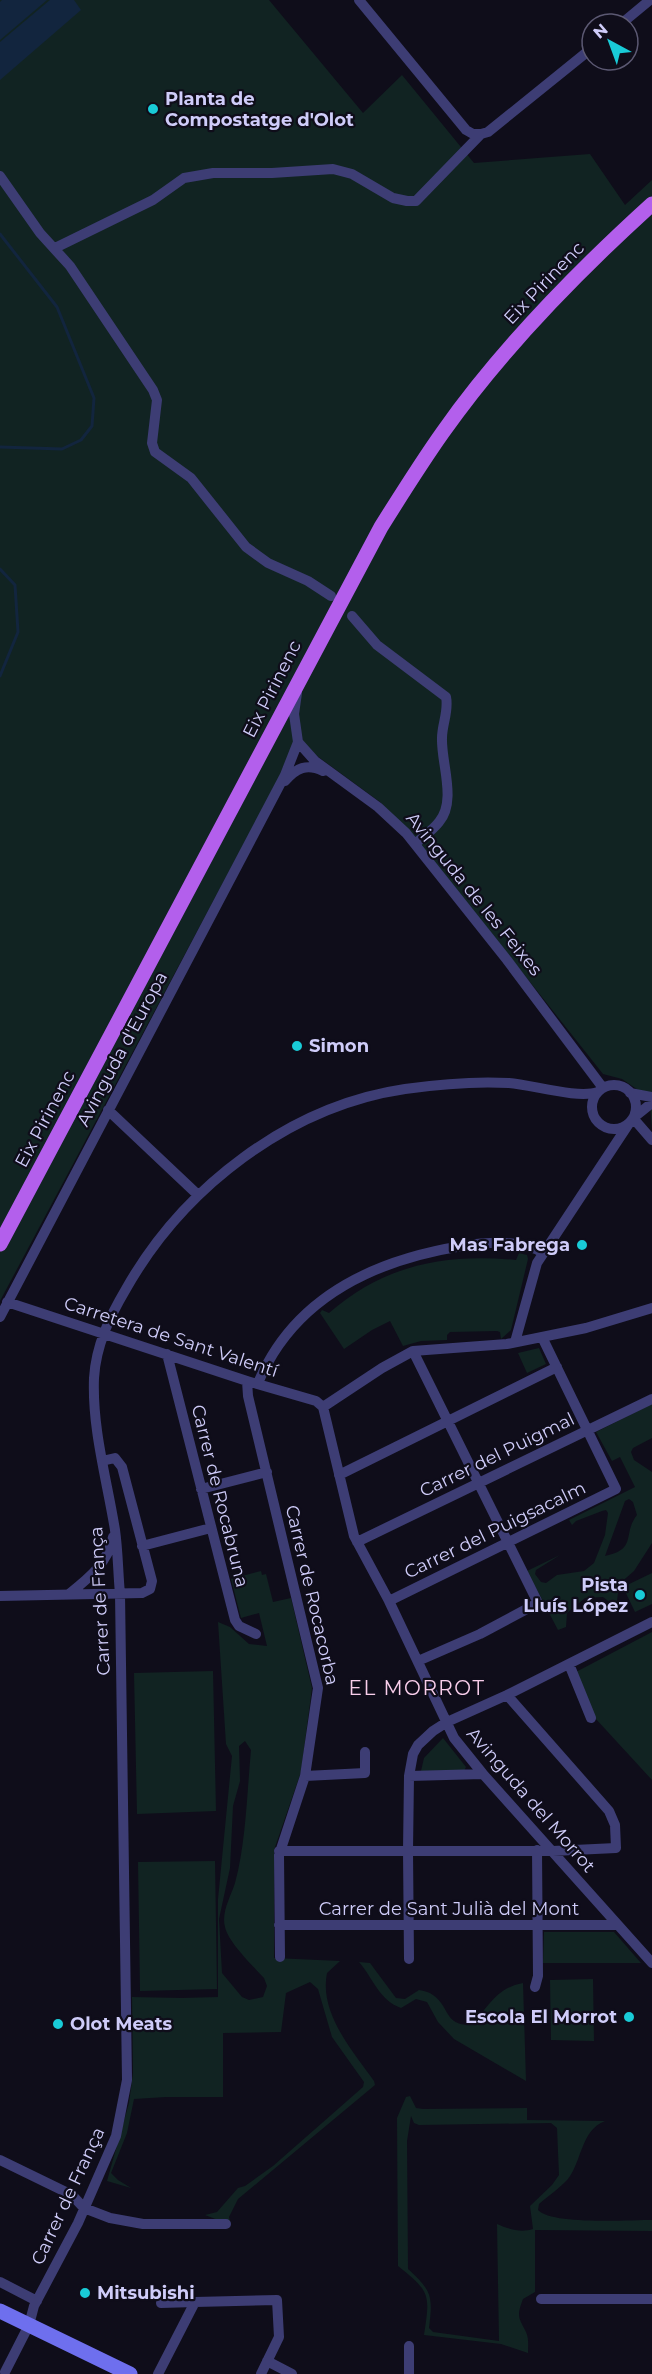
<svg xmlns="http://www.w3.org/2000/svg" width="652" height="2374" font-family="Montserrat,sans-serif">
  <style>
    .green { fill: #112322; fill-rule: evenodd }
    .water { fill: #12253e }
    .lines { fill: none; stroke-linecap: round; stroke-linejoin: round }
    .stream { stroke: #12253e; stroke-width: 3 }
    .street { stroke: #3d3d74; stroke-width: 10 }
    .secondary { stroke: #6e6fee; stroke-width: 15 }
    .primary { stroke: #b35fec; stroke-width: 15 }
    .poi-dot { fill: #19cbd7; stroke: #0f0d1a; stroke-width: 2 }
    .labels { text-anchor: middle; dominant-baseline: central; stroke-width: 4.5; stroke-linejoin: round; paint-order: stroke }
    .poi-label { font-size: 18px; font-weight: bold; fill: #cfccf9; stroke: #0f0d1a; text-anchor: start }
    .street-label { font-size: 18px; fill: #cfccf9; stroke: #0f0d1a }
    .neighbourhood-label { font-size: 20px; letter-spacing: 1.5px; fill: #f9ceeb; stroke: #0f0d1a }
  </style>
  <rect width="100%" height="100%" fill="#0f0d1a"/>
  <!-- green -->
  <path class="green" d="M0,0H269L363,113L402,75L474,163L590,154L625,205L652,180V1130L650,1104L641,1092L622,1079L603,1074L415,837L380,802L298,742L0,1301Z
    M519,1253L527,1255L528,1259L511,1330L501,1339L500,1332L497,1331L450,1332L447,1335V1340L421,1341L403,1346L390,1321L372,1330L344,1349L320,1313L322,1310L329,1313C384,1265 445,1253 516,1260Z
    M539,1348L546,1364L527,1373L518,1353Z
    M652,1404V1438L633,1448L631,1452L634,1460L652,1472V1543L634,1571L619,1584L617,1601L611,1603L603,1597L585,1598L567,1613L566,1627L558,1630L527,1571L560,1555L536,1570L535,1574L541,1582L546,1583L557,1575L584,1571L594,1563L605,1535L608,1513L606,1510L602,1511L576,1521L572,1525L569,1520L635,1487L620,1457L612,1461L596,1432ZM629,1499L633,1502L637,1515C622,1534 638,1549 605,1556L625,1501Z
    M261,1571L262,1575L266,1574L273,1602L291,1598L312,1688L301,1772L274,1850V1958L340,1961L327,1973C319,2013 352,2050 374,2081L375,2085L238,2199L229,2217L231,2225L205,2215L217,2212L238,2188L245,2186L273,2166L363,2087L364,2082L332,2037L318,1989L310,1982L286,1993L281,2032L223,2033V2097H166L134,2099L127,2133L111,2173L118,2180L131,2188L107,2181L129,2103L133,2073L132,1997L182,1998L218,1997V1899L232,1756L226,1744L218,1622L230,1627L249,1644L267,1646L259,1613L241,1618L231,1579ZM245,1741L251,1750C247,1792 246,1843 235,1883C231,1896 221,1912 225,1927C228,1942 253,1966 264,1978L267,1986L263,1997L249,2000L242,1997L222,1973L219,1919L230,1868L233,1806L240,1781L239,1746Z
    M652,1573V1604L635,1612L623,1587Z
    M652,1632V1780L595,1718L574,1673Z
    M213,1671L216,1811L137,1814L134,1673Z
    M443,1738L466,1767L464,1771H421L424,1758Z
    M215,1861L217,1989L140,1991L138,1862Z
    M544,1932H614L641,1963H543Z
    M359,1962L370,1963L396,1998L405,1999L419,1990C424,1991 429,1992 433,1995C450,2007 444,2025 470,2025C489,2008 495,1988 523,1983L526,2081L454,2039L438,2022L427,2002L416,1999L401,2008C379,2000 373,1978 359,1962Z
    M593,1979L594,2041L551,2040L550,1980Z
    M410,2096L416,2108L423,2109L527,2108V2120L605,2121C581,2130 582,2161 568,2179C560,2188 548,2196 539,2204L538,2210C551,2225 630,2220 652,2220V2231L535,2230V2292L523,2299C516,2317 519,2318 526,2332C529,2338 528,2347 528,2353L501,2344L424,2335C430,2295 431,2292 398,2266L397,2118L406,2097ZM411,2116L414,2123L419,2125L551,2123L557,2128L559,2175L552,2185L530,2206L533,2229C521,2233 508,2229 497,2224L499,2341L433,2332L429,2328C433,2296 432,2291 408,2269L407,2141Z"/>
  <!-- water -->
  <path class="water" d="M2,0H47L0,40V2Z
    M50,0H74L81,10L0,80V42Z"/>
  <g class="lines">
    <!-- stream -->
    <path class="stream" d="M0,234L57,307L94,398L92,426L81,440L62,449L0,447
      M0,569L15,585L18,632L0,676"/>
    <!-- street -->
    <path class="street" d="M359,0L466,130L473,134H481
      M621,24L650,0
      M0,176L40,233L70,266L153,390L157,400L152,443L155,452L191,478L246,547L268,563L308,581L331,596
      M55,248L153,200L184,178L213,173H272L333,169L352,174L393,198L407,201H416L481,134L488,132L592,48
      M352,616L377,645L446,697C449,711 442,724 442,738C441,763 457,801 439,822C433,830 423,837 415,844
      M298,742L315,761L378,807L406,833L507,960L603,1088
      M285,781C296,768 307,763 323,771
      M592 1107a22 22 0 1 1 44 0a22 22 0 1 1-44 0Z
      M630,1093L652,1097
      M652,1103L633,1118L652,1140
      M108,1110L198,1195
      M7,1302L247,1381L316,1401L323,1407
      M0,1317L285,775L298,742L294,714L297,693
      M515,1342L537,1263L630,1122
      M413,1351L538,1603L480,1634L418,1661
      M167,1354L235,1620L239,1626L256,1634
      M247,1381L248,1396L318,1688L305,1776L279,1855L280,1957
      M258,1383C294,1297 375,1260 462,1246C487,1242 521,1239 543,1253
      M323,1407L354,1536L389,1601L454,1738L483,1774L652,1963
      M323,1407L382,1368L413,1351L507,1344L586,1328L652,1308
      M339,1475L557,1367
      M201,1489L267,1472
      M357,1542L652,1399
      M142,1546L211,1528
      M69,1594C89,1578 108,1563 113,1537
      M0,1596L142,1593L150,1589L152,1581L122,1467L115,1458L102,1461
      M389,1601L616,1489L542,1337
      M569,1664L591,1718
      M305,1776L365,1773V1752
      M409,1776L483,1774
      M279,1851H553L616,1848L615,1825L609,1811L507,1695
      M279,1925H618
      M409,1959L408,1851L409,1776L413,1754L418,1745L433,1731L447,1722L507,1695L652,1622
      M535,1987L538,1976L537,1850
      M0,2160L72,2195L84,2208L110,2218L143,2224H226
      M0,2282L37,2301
      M541,2299H652
      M161,2303L195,2302
      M267,2361L292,2374
      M5,2372L29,2325L34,2306L78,2223L116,2136L127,2080L120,1594C118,1573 118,1551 115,1530C107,1480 92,1429 94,1378C96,1345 110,1316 126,1289C183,1188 289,1106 405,1089C440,1084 474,1081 509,1083C533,1085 578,1099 598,1092
      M158,2374L195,2302L277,2300L279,2337L261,2374
      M409,2374V2346"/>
    <!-- secondary -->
    <path class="secondary" d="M0,2311L130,2374"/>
    <!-- primary -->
    <path class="primary" d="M0,1244L381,527C401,495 421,463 443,432C502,348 576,273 652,204"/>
  </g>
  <!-- markers -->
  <g class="poi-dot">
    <circle cx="153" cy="109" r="6"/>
    <circle cx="297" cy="1046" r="6"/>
    <circle cx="582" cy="1245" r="6"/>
    <circle cx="640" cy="1595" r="6"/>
    <circle cx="629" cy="2017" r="6"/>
    <circle cx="58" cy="2024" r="6"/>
    <circle cx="85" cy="2293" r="6"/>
  </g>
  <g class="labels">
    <!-- poi labels -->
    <g class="poi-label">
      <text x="165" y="99">Planta de<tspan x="165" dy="21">Compostatge d'Olot</tspan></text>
      <text x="309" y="1046">Simon</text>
      <text x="570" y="1245" text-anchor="end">Mas Fabrega</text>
      <text x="628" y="1585" text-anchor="end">Pista<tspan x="628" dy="21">Lluís López</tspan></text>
      <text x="617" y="2017" text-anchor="end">Escola El Morrot</text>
      <text x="70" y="2024">Olot Meats</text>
      <text x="97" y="2293">Mitsubishi</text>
    </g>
    <!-- street labels -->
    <g class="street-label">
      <text transform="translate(544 283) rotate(-46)">Eix Pirinenc</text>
      <text transform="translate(272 689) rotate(-63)">Eix Pirinenc</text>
      <text transform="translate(474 894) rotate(51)">Avinguda de les Feixes</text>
      <text transform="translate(122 1049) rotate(-62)">Avinguda d'Europa</text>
      <text transform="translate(45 1119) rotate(-62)">Eix Pirinenc</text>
      <text transform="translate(171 1337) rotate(18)">Carretera de Sant Valentí</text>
      <text transform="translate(497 1455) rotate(-26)">Carrer del Puigmal</text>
      <text transform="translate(220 1496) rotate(76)">Carrer de Rocabruna</text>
      <text transform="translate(495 1530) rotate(-26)">Carrer del Puigsacalm</text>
      <text transform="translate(312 1595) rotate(77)">Carrer de Rocacorba</text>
      <text transform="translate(100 1601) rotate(-93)">Carrer de França</text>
      <text transform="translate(531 1800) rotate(49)">Avinguda del Morrot</text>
      <text x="449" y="1909">Carrer de Sant Julià del Mont</text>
      <text transform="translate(68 2196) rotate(-65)">Carrer de França</text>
    </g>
    <!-- neighbourhood labels -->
    <g class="neighbourhood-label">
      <text x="417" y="1688">EL MORROT</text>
    </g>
  </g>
  <!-- north arrow -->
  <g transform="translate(610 42) rotate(319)"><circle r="28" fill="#0f0d1a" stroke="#5c5973" stroke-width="1.5"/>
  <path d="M0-4.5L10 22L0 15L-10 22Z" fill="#19cbd7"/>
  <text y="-9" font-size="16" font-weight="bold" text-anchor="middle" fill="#cfccf9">N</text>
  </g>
</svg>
